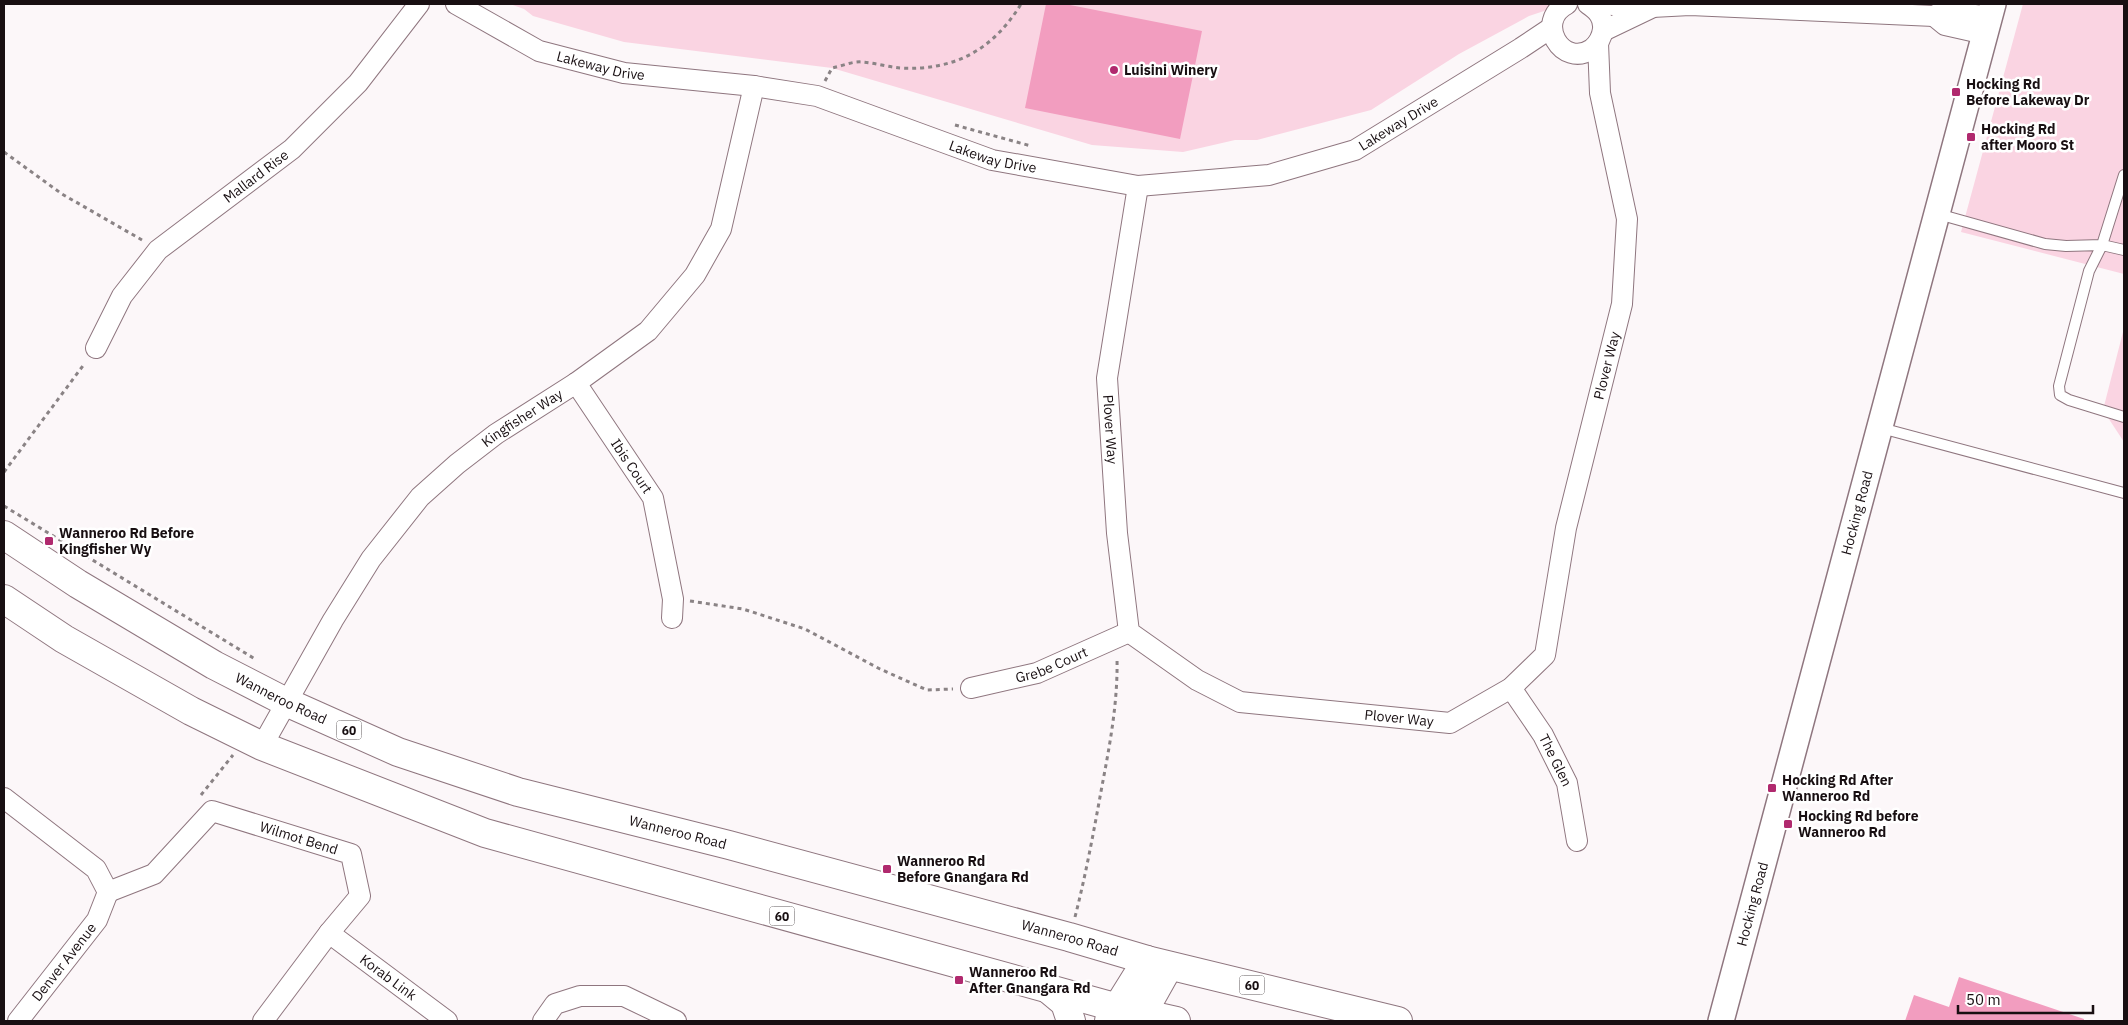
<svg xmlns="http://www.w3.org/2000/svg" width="2128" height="1025" font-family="'IBM Plex Sans',sans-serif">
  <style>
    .green { fill: #fad4e2 }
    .building { fill: #f29dbf }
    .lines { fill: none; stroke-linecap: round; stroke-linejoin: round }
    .service-casing { stroke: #8f767f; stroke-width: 12 }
    .minor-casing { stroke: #8f767f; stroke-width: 22 }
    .tertiary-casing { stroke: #8f767f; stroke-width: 28 }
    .primary-casing { stroke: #8f767f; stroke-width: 30 }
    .trunk-casing { stroke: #8f767f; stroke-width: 30 }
    .path { stroke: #8a8385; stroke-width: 3; stroke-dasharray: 4 4; stroke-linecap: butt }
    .service { stroke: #fff; stroke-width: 10 }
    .minor { stroke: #fff; stroke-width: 20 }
    .tertiary { stroke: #fff; stroke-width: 25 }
    .primary { stroke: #fff; stroke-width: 28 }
    .trunk { stroke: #fff; stroke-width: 28 }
    .poi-dot { fill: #b0296e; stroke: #fff; stroke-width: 2 }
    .labels { text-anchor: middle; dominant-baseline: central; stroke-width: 5; stroke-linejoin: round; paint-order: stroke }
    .shield { fill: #fff; stroke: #5d5759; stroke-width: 1 }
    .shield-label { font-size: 12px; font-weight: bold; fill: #180f12 }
    .street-label { font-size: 14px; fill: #180f12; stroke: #fff }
    .poi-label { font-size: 14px; font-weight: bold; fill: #180f12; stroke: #fff; text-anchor: start }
  </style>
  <rect width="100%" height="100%" fill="#fcf7f9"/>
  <!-- green -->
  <path class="green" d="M510,4H1565L1529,16L1459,54L1371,110L1257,140H1235L1183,152L1092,145L832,68L624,42L533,16L524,9Z
    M2023,4H2124V274L1961,232Z
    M2124,328V442L2103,410Z"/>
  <!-- building -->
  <path class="building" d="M1046,4H1065L1202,31L1180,139L1025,108Z
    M1959,977L2084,1019V1021H1905L1914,995L1949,1007Z"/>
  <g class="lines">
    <!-- service casing -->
    <g class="service-casing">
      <path id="service" d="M2124,175L2102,245L2089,271L2059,386L2060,395L2069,400L2124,417
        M1938,214L2045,244L2066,246L2102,245L2124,250
        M1881,428L2124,493"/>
    </g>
    <!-- minor casing -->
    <g class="minor-casing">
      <g id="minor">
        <path id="s1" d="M456,4L539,51L624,73L754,86L817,96L992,160L1138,186L1269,175L1355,150L1521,48L1551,28"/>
        <path d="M1567,4C1534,21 1562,69 1592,49C1598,44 1602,37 1603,29C1604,17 1597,10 1588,4"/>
        <path d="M1594,4L1652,7L1690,5L1934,16L1943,11L1990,17"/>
        <path d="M1934,16L1945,25L1985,34"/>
        <path d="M1603,31L1651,8"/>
        <path id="s2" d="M1138,186L1107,378L1117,533L1129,632L1197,680L1240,702L1450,723L1511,688L1545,655L1566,528L1622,304L1627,219L1600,93L1598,43"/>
        <path id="s3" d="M96,348L122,296L158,250L292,149L358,83L419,4"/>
        <path id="s4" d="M576,383L653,498L673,599L672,618"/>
        <path id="s5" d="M971,688L1037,673L1129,632"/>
        <path id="s6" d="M1511,688L1543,735L1567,783L1577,841"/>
        <path id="s7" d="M262,746L333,620L371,559L420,497L457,464L496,434L576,383L648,331L695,275L721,229L754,86"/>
        <path d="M4,798L96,869L108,892L97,920L18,1021"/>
        <path id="s8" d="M108,892L154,874L212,811L351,854L360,896L329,933L263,1021"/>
        <path id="s9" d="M329,933L447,1021"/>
        <path d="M543,1021L555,1004L580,996H624L676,1021"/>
      </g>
    </g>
    <!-- tertiary casing -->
    <g class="tertiary-casing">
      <g id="tertiary">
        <path id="s10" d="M1721,1021L1993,4"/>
      </g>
    </g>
    <!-- primary casing -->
    <g class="primary-casing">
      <path id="primary" d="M1109,1021L1147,960
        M1138,1021L1169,966"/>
    </g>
    <!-- trunk casing -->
    <g class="trunk-casing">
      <g id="trunk">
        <path id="s11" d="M4,535L78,584L214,665L286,702L398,752L518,792L729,845L1069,937L1147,960L1398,1021"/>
        <path d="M4,599L64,639L191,711L262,746L485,833L1118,1008L1176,1021"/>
        <path d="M1047,988L1065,1003L1071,1021"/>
      </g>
    </g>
    <!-- path -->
    <path class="path" d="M825,81L832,68C842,66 853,61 862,62C875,63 888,67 900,68C954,71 993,50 1021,4
      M955,125L1031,146
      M4,152L62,194L142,240
      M4,472L85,363
      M4,506L255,659
      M690,601L743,609L805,629L880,669L927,690L953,689
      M201,795L233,755
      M1075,917C1086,874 1094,830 1102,786C1110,744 1118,701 1117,658"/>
    <!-- service -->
    <use href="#service" class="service"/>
    <!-- minor -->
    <use href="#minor" class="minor"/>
    <!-- tertiary -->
    <use href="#tertiary" class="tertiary"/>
    <!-- primary -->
    <use href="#primary" class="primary"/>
    <!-- trunk -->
    <use href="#trunk" class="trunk"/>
  </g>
  <!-- markers -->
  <g class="poi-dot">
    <circle cx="1114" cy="70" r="5"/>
    <rect x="1951" y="87" width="10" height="10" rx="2.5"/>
    <rect x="1966" y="132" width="10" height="10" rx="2.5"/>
    <rect x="44" y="536" width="10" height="10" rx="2.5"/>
    <rect x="1767" y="783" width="10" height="10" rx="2.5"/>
    <rect x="1783" y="819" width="10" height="10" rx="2.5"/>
    <rect x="882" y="864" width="10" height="10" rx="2.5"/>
    <rect x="954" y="975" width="10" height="10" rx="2.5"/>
  </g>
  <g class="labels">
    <!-- shield labels -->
    <g class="shield">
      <rect x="336.5" y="720.5" width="25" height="19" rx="4"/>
      <rect x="769.5" y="906.5" width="25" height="19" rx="4"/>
      <rect x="1239.5" y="975.5" width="25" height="19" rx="4"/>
    </g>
    <g class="shield-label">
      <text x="349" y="730">60</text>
      <text x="782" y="916">60</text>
      <text x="1252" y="985">60</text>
    </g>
    <!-- street labels -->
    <g class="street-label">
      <text stroke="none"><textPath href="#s1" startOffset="159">Lakeway Drive</textPath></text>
      <text stroke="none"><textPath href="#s1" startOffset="984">Lakeway Drive</textPath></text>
      <text stroke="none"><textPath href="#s1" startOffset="564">Lakeway Drive</textPath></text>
      <text stroke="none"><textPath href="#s3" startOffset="239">Mallard Rise</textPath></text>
      <text stroke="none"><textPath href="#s2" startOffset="1206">Plover Way</textPath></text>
      <text stroke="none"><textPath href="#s7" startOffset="425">Kingfisher Way</textPath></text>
      <text stroke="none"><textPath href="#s2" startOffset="246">Plover Way</textPath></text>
      <text stroke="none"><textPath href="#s4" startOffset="100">Ibis Court</textPath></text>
      <text stroke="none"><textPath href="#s10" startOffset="526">Hocking Road</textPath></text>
      <text stroke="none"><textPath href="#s5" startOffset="84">Grebe Court</textPath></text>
      <text stroke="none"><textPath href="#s11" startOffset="322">Wanneroo Road</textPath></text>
      <text stroke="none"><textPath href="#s2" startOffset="741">Plover Way</textPath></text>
      <text stroke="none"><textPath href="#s6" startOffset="85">The Glen</textPath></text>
      <text stroke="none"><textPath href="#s11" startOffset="742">Wanneroo Road</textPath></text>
      <text stroke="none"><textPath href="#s8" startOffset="226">Wilmot Bend</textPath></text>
      <text stroke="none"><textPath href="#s10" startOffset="121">Hocking Road</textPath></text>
      <text stroke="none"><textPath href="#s11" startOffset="1148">Wanneroo Road</textPath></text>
      <text transform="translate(64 962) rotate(-52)">Denver Avenue</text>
      <text stroke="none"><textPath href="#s9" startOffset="74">Korab Link</textPath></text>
    </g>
    <!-- poi labels -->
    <g class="poi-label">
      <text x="1124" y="70">Luisini Winery</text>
      <text x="1966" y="84">Hocking Rd<tspan x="1966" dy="16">Before Lakeway Dr</tspan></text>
      <text x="1981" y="129">Hocking Rd<tspan x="1981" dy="16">after Mooro St</tspan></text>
      <text x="59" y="533">Wanneroo Rd Before<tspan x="59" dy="16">Kingfisher Wy</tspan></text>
      <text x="1782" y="780">Hocking Rd After<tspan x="1782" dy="16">Wanneroo Rd</tspan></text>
      <text x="1798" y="816">Hocking Rd before<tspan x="1798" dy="16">Wanneroo Rd</tspan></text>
      <text x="897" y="861">Wanneroo Rd<tspan x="897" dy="16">Before Gnangara Rd</tspan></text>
      <text x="969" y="972">Wanneroo Rd<tspan x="969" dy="16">After Gnangara Rd</tspan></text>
    </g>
  </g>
  <!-- border -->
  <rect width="2128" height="1025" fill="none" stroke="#180f12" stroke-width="10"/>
  <!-- scale -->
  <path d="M1958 1005v8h135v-8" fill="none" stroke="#180f12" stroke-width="2.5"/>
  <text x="1966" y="1005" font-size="15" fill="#180f12" stroke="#ffffff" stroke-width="4" paint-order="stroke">50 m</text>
</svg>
